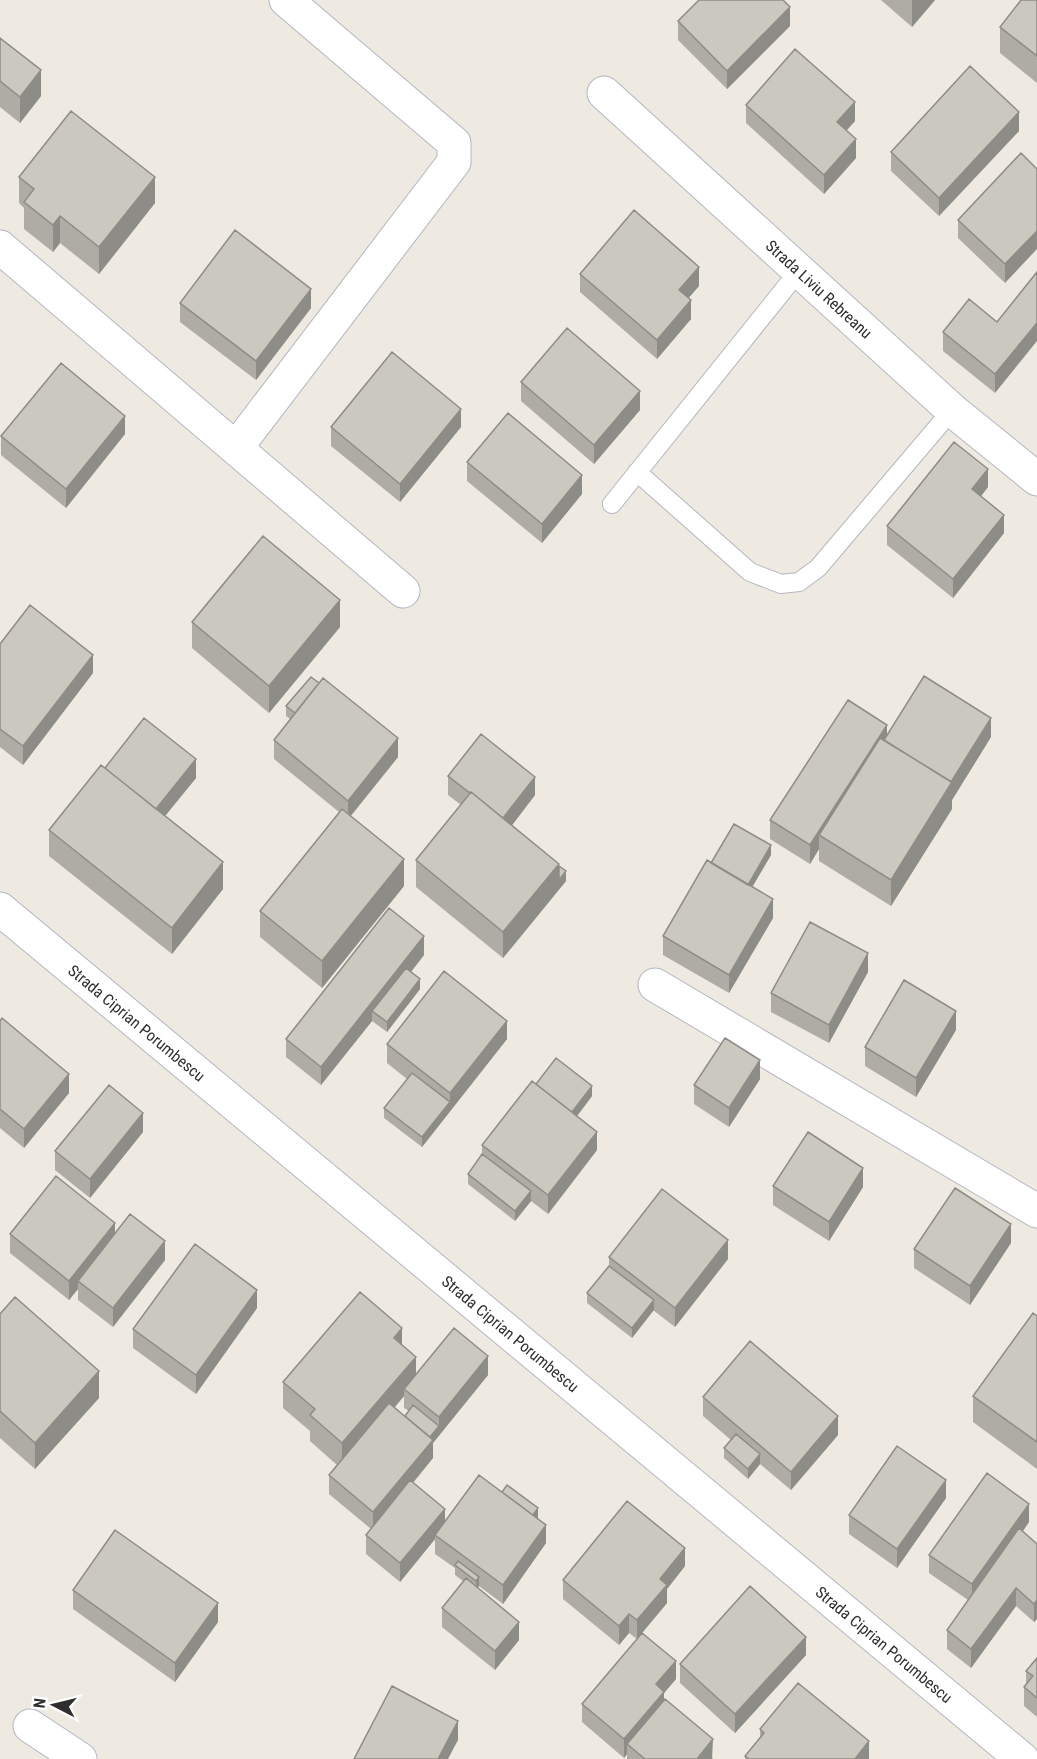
<svg xmlns="http://www.w3.org/2000/svg" width="1037" height="1759" font-family="'Roboto Condensed',sans-serif">
  <style>
    .lines { fill: none; stroke-linecap: round; stroke-linejoin: round }
    .service-casing { stroke: #b4b6c0; stroke-width: 20 }
    .minor-casing { stroke: #b4b6c0; stroke-width: 35 }
    .service { stroke: #fff; stroke-width: 18 }
    .minor { stroke: #fff; stroke-width: 33 }
    .wall { fill: #aeaca4; fill-rule: evenodd }
    .shaded-wall { fill: #8d8c86 }
    .building { fill: #cac8bf; stroke: #8d8c86; stroke-width: 1.5 }
    .labels { text-anchor: middle; dominant-baseline: central; stroke-width: 6; stroke-linejoin: round; paint-order: stroke }
    .street-label { font-size: 16px; fill: #2e2e2e; stroke: #fff }
  </style>
  <rect width="100%" height="100%" fill="#eeeae1"/>
  <g class="lines">
    <!-- service casing -->
    <g class="service-casing">
      <path id="service" d="M637,472L750,572L781,584L799,582L818,568L952,410
        M612,504L798,272"/>
    </g>
    <!-- minor casing -->
    <g class="minor-casing">
      <g id="minor">
        <path id="s1" d="M604,93L952,410L1037,479"/>
        <path d="M0,247L403,591"/>
        <path d="M236,448L454,162V143L286,0"/>
        <path id="s2" d="M0,909L1022,1759"/>
        <path d="M655,985L1037,1211"/>
        <path d="M30,1726L80,1759"/>
      </g>
    </g>
    <!-- service -->
    <use href="#service" class="service"/>
    <!-- minor -->
    <use href="#minor" class="minor"/>
  </g>
  <!-- wall -->
  <path class="wall" d="M881,0H935L912,27Z
    M1037,0V83L1000,53V27Z
    M678,21L790,26L727,89L678,40Z
    M0,38L41,96L20,123L0,107Z
    M746,105L855,121L846,131L856,158L824,194L746,123Z
    M1019,131L939,216L891,171V152Z
    M1021,153L1005,283L958,238V220Z
    M19,177L155,203L99,274L60,243L53,252L24,229V208L19,203Z
    M580,274L699,286L688,298L691,319L657,359L580,292Z
    M180,303L311,308L256,380L180,322Z
    M997,322L995,393L943,351V332Z
    M521,382L640,410L594,464L521,401Z
    M331,427H461L400,502L331,446Z
    M125,434L66,508L1,455V436Z
    M467,462L582,494L542,543L467,481Z
    M988,487L981,496L1004,533L953,598L887,545V526Z
    M192,622L340,627L269,713L192,648Z
    M0,644L93,673L23,765L0,747Z
    M286,706L398,757L351,816L404,886L322,988L260,937V911L339,812L274,759V740L290,719L286,716Z
    M887,735L991,737L952,800V809L891,906L819,861V849L810,864L770,839V820Z
    M105,768L196,778L165,816L223,889L172,954L49,856V830Z
    M448,776L535,795L512,825L559,866L566,881L503,958L416,887V860L461,805L448,795Z
    M771,855L752,887L773,918L729,993L663,955V936L711,863Z
    M424,955L411,972L420,989L387,1032L372,1021L321,1085L286,1057V1039Z
    M868,972L829,1043L771,1012V993Z
    M0,1021L69,1093L24,1148L0,1128Z
    M956,1030L916,1097L865,1066V1047Z
    M507,1039L422,1147L384,1118V1108L407,1079L387,1063V1044Z
    M760,1079L729,1127L694,1104V1085Z
    M536,1084L592,1096L577,1116L597,1150L548,1214L531,1201L515,1221L468,1184V1174L482,1154V1145Z
    M143,1132L90,1198L55,1170V1151Z
    M773,1186L863,1187L829,1241L773,1205Z
    M115,1233L165,1260L113,1327L78,1300V1289L69,1300L10,1253V1234Z
    M1011,1243L970,1305L914,1268V1249Z
    M609,1257L728,1259L675,1327L653,1310L632,1338L587,1303V1293L609,1266Z
    M257,1308L196,1394L133,1348V1329Z
    M0,1314L99,1398L35,1469L0,1438Z
    M1037,1316V1469L973,1422V1396Z
    M402,1345L416,1375H488L433,1443V1458L413,1483L445,1522L538,1518L546,1543L503,1604L479,1586L478,1588L519,1640L495,1670L442,1627V1608L463,1581L455,1575V1568L435,1554V1539L400,1582L366,1554V1535L371,1529L329,1494V1475L337,1465L310,1441V1431L283,1408V1382ZM404,1396V1408L409,1411L405,1416L395,1407Z
    M703,1397L838,1435L791,1490L760,1464L748,1479L724,1458V1448L731,1440L703,1416Z
    M946,1498L897,1568L849,1534V1515Z
    M1029,1522L1023,1531L1037,1544V1619L1034,1622L1016,1606L971,1668L947,1649V1630L968,1600L929,1573V1555Z
    M685,1566L667,1589V1603L637,1639L629,1633L619,1645L563,1599V1580Z
    M73,1590L218,1622L175,1682L73,1609Z
    M806,1655L735,1733L680,1683V1664Z
    M1037,1658V1717L1024,1706V1687L1026,1685V1671Z
    M676,1679L664,1693V1699L713,1758L712,1759H627V1754L624,1758L582,1722V1704Z
    M760,1729L869,1759H745V1756L760,1737Z"/>
  <!-- shaded-wall -->
  <path class="shaded-wall" d="M912,0H935L912,27Z
    M790,7V26L727,89V71Z
    M41,70V96L20,123V97Z
    M855,102V121L837,141V122Z
    M1019,112V131L939,216V198Z
    M856,139V158L824,194V175Z
    M155,177V203L99,274V247Z
    M60,216V243L53,252V225Z
    M1037,231V249L1005,283V264Z
    M699,267V286L679,309V290Z
    M311,289V308L256,380V361Z
    M691,300V319L657,359V340Z
    M1037,323V341L995,393V374Z
    M640,391V410L594,464V445Z
    M461,409V427L400,502V484Z
    M125,416V434L66,508V489Z
    M988,469V487L972,508V489Z
    M582,475V494L542,543V524Z
    M1004,515V533L953,598V579Z
    M340,600V627L269,713V686Z
    M93,655V673L23,765V746Z
    M991,718V737L952,800V809L891,906V880Z
    M887,725V744L819,835V849L810,864V845Z
    M398,738V757L348,819V801Z
    M196,759V778L152,832V813Z
    M535,777V795L503,837V819Z
    M771,845V855L744,901V891Z
    M404,859V886L322,988V961Z
    M223,862V889L172,954V928Z
    M559,864V880L566,871V881L503,958V932Z
    M773,899V918L729,993V975Z
    M424,936V955L377,1015L372,1011V1021L321,1085V1067Z
    M868,953V972L829,1043V1025Z
    M420,979V989L387,1032V1022Z
    M956,1011V1030L916,1097V1078Z
    M507,1021V1039L422,1147V1137L450,1102V1093Z
    M760,1060V1079L729,1127V1108Z
    M69,1074V1093L24,1148V1129Z
    M592,1086V1096L568,1128V1118Z
    M143,1113V1132L90,1198V1179Z
    M597,1132V1150L548,1214V1195Z
    M863,1168V1187L829,1241V1222Z
    M531,1191V1201L515,1221V1211Z
    M115,1223V1242L78,1281V1289L69,1300V1281Z
    M1011,1224V1243L970,1305V1286Z
    M728,1240V1259L675,1327V1308Z
    M165,1241V1260L113,1327V1308Z
    M257,1290V1308L196,1394V1375Z
    M654,1300V1310L632,1338V1328Z
    M402,1328V1354L394,1338Z
    M488,1356V1375L433,1443V1458L373,1531V1512L429,1437L439,1426V1417Z
    M416,1357V1383L404,1389V1396L342,1469V1443Z
    M99,1371V1398L35,1469V1443Z
    M838,1416V1435L791,1490V1472Z
    M760,1454V1464L748,1479V1469Z
    M946,1480V1498L897,1568V1549Z
    M1029,1504V1522L972,1603V1584Z
    M538,1508V1518L529,1531V1521Z
    M445,1509V1528L435,1535V1539L400,1582V1563Z
    M546,1525V1543L503,1604V1585Z
    M685,1548V1566L667,1589V1603L637,1639V1620L660,1579Z
    M479,1577V1586L476,1590V1581Z
    M1016,1588V1606L971,1668V1649Z
    M1037,1600V1619L1034,1622V1604Z
    M218,1603V1622L175,1682V1663Z
    M629,1614V1633L619,1645V1626Z
    M519,1622V1640L495,1670V1651Z
    M806,1637V1655L735,1733V1714Z
    M676,1661V1679L664,1693V1711L627,1744V1754L624,1758V1739L656,1684Z
    M458,1721V1740L448,1759H438Z
    M713,1739L712,1759H697Z
    M869,1741V1759H855Z"/>
  <!-- building -->
  <path class="building" d="M699,0H783L790,7L727,71L678,21Z
    M1021,0H1037V56L1000,27Z
    M0,38L41,70L20,97L0,81Z
    M795,49L855,102L837,122L856,139L824,175L746,105Z
    M970,66L1019,112L939,198L891,152Z
    M71,111L155,177L99,247L60,216L53,225L24,202L34,189L19,177Z
    M1021,153L1037,169V231L1005,264L958,220Z
    M634,210L699,267L679,290L691,300L657,340L580,274Z
    M235,230L311,289L256,361L180,303Z
    M1037,272V323L995,374L943,332L969,299L997,322Z
    M567,328L640,391L594,445L521,382Z
    M392,352L461,409L400,484L331,427Z
    M61,363L125,416L66,489L1,436Z
    M508,413L582,475L542,524L467,462Z
    M954,442L988,469L972,489L1004,515L953,579L887,526Z
    M263,536L340,600L269,686L192,622Z
    M30,605L93,655L23,746L0,729V644Z
    M924,676L991,718L951,782L884,740Z
    M311,677L319,683L295,713L286,706Z
    M323,678L398,738L348,801L274,740Z
    M848,700L887,725L810,845L770,820Z
    M144,718L196,759L156,809L105,768Z
    M481,734L535,777L503,818L471,792L470,793L448,776Z
    M880,738L952,782L891,880L819,835Z
    M101,765L223,862L172,928L49,830Z
    M471,792L559,864L503,932L416,860Z
    M342,809L404,859L322,961L260,911Z
    M734,824L771,845L748,885L711,863Z
    M707,860L773,899L729,975L663,936Z
    M559,866L566,871L559,880Z
    M389,908L424,936L321,1067L286,1039Z
    M810,922L868,953L829,1025L771,993Z
    M406,968L420,979L387,1022L372,1011Z
    M444,971L507,1021L450,1093L387,1044Z
    M904,980L956,1011L916,1078L865,1047Z
    M2,1018L69,1074L24,1129L0,1109V1021Z
    M725,1038L760,1060L729,1108L694,1085Z
    M556,1058L592,1086L572,1112L536,1084Z
    M412,1073L450,1102L422,1137L384,1108Z
    M532,1081L597,1132L548,1195L482,1145Z
    M109,1085L143,1113L90,1179L55,1151Z
    M808,1132L863,1168L829,1222L773,1186Z
    M482,1154L531,1191L515,1211L468,1174Z
    M56,1176L115,1223L69,1281L10,1234Z
    M955,1188L1011,1224L970,1286L914,1249Z
    M662,1189L728,1240L675,1308L609,1257Z
    M130,1214L165,1241L113,1308L78,1281Z
    M195,1244L257,1290L196,1375L133,1329Z
    M609,1266L654,1300L632,1328L587,1293Z
    M360,1292L402,1328L394,1338L416,1357L342,1443L310,1415L315,1409L283,1382Z
    M15,1297L99,1371L35,1443L0,1411V1314Z
    M1033,1313L1037,1316V1442L973,1396Z
    M454,1328L488,1356L439,1417L404,1389Z
    M750,1341L838,1416L791,1472L703,1397Z
    M389,1403L433,1440L373,1512L329,1475Z
    M413,1405L439,1426L430,1437L405,1416Z
    M736,1434L760,1454L748,1469L724,1448Z
    M897,1446L946,1480L897,1549L849,1515Z
    M987,1473L1029,1504L972,1584L929,1555Z
    M479,1475L546,1525L503,1585L435,1535Z
    M410,1480L445,1509L400,1563L366,1535Z
    M507,1485L538,1508L533,1515L502,1492Z
    M627,1501L685,1548L660,1579L667,1585L637,1620L629,1614L619,1626L563,1580Z
    M1019,1528L1037,1544V1600L1034,1604L1016,1588L971,1649L947,1630Z
    M115,1530L218,1603L175,1663L73,1590Z
    M458,1561L479,1577L476,1581L455,1565Z
    M466,1578L519,1622L495,1651L442,1608Z
    M750,1586L806,1637L735,1714L680,1664Z
    M642,1633L676,1661L656,1684L664,1692L624,1739L582,1704Z
    M1037,1658V1698L1024,1687L1033,1676L1026,1671Z
    M798,1683L869,1741L855,1759H749L745,1756L764,1733L760,1729Z
    M392,1686L458,1721L438,1759H354Z
    M665,1699L713,1739L697,1759H645L627,1744Z"/>
  <g class="labels">
    <!-- street labels -->
    <g class="street-label">
      <text stroke="none"><textPath href="#s1" startOffset="291">Strada Liviu Rebreanu</textPath></text>
      <text stroke="none"><textPath href="#s2" startOffset="178">Strada Ciprian Porumbescu</textPath></text>
      <text stroke="none"><textPath href="#s2" startOffset="664">Strada Ciprian Porumbescu</textPath></text>
      <text stroke="none"><textPath href="#s2" startOffset="1150">Strada Ciprian Porumbescu</textPath></text>
    </g>
  </g>
  <!-- north arrow -->
  <g transform="translate(54 1705) rotate(277)" stroke="#ffffff" stroke-width="4.5" paint-order="stroke">
  <path d="M0-4.5L10 22L0 15L-10 22Z" fill="#2e2e2e"/>
  <text y="-9" font-size="16" font-weight="bold" text-anchor="middle" fill="#2e2e2e">N</text>
  </g>
</svg>
